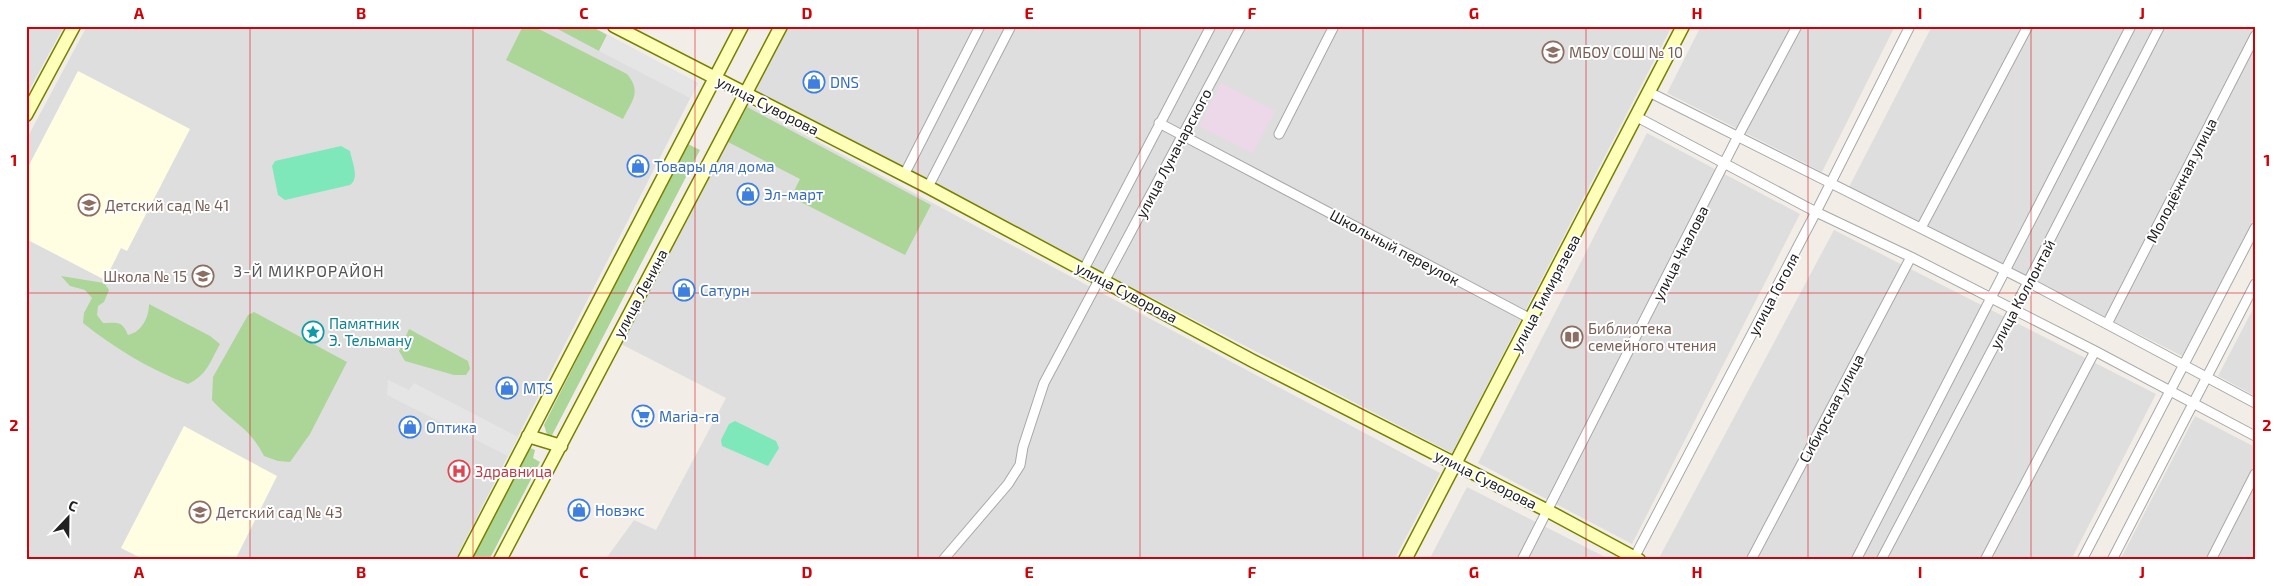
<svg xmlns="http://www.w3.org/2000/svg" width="2281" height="586" font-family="'Exo 2',sans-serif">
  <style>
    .residential { fill: #dfdede }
    .industrial { fill: #ecd8e9 }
    .education { fill: #fffee3 }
    .forest { fill: #acd598 }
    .pitch { fill: #7ee8bb }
    .parking { fill: #e5e5e5 }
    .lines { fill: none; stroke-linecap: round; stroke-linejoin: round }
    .street-casing { stroke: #a8a8a8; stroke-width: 11 }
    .secondary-casing { stroke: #778000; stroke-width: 15 }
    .street { stroke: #fff; stroke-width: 9 }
    .secondary { stroke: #feffb8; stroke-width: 12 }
    .grid { fill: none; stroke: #d20007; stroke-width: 1; stroke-opacity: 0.55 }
    .labels { text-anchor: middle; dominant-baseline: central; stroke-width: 4; stroke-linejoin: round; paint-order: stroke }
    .education-label { font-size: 15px; fill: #785e54; stroke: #fff; text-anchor: start }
    .shop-label { font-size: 15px; fill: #366cbe; stroke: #fff; text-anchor: start }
    .street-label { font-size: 15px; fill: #212121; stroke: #fff }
    .culture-label { font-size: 15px; fill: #0d838f; stroke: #fff; text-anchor: start }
    .health-label { font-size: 15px; fill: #be3a42; stroke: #fff; text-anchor: start }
    .neighbourhood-label { font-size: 16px; letter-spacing: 1px; fill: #545454; stroke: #fff }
    .neatline { fill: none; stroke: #d20007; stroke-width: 2 }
    .grid-label { font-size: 16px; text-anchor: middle; font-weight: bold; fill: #d20007 }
  </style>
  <rect width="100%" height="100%" fill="#f2eee7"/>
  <!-- residential -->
  <path class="residential" d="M26,26H64L26,96Z
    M87,26H591L698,83L455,560H26V140Z
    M788,26H1672L1452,453L934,185L755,90Z
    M1701,26H1895L1822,172L1667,93Z
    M1932,26H2255V218L2182,356L1849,187Z
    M743,102L1440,473L1394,560H605L634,520L656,530L726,398L619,343Z
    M1647,133L1800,214L1632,544L1478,463Z
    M1834,230L2156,394L2071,560L1659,558Z
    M2255,305V396L2218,376Z
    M2195,416L2255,447V560H2120Z
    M1467,487L1611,560H1429Z"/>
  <!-- industrial -->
  <path class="industrial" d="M1221,83L1275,111L1253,153L1199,126Z"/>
  <!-- education -->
  <path class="education" d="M78,71L190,129L127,251L121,248L105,280L26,239V171Z
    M184,426L277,476L235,560H145L121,548Z"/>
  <!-- forest -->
  <path class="forest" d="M523,26H533L627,74C642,92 632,101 623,119L506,60Z
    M552,26H591L607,35L599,51Z
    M747,107L931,205L905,255L791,197L800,179L728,142Z
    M686,143L700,150L549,441L544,425Z
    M61,276L104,283L109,290L104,302L98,306L97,315L103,323C117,323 122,320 128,335C142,332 149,317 149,304L210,336L220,344C210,362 207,375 188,384C151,370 114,348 83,323L84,313L92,298L85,290L70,286Z
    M254,312L347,362L310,434L290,462L278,461L264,456C248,425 232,423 212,400L213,377L248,315Z
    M409,329L468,361L470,369L466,375H454L405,361L399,351Z
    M528,447L535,450L533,458L540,462L489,560H470Z"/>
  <!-- pitch -->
  <path class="pitch" d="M341,146L350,151C352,162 360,178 350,185L285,200L278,195L272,166L275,161Z
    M735,421L776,441L779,448L768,466L722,446L721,440L729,424Z"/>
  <!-- parking -->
  <path class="parking" d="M607,35L698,83L690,98L599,51Z
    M388,380L409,390L414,383L518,437L508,456L387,395Z"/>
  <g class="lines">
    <!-- street casing -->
    <g class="street-casing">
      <path id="street" d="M1649,92L2028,282L2255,403
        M1637,117L1816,212L1911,257L2095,351L2255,436
        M1159,123L1531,319
        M1279,134L1334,26
        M904,175L980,26
        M928,187L1011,26
        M1921,228L2028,26
        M1084,269L1211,26
        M1105,280L1241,26
        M2107,324L2255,36
        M943,560L1008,484L1020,465L1023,447L1044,383L1100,278
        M1522,560L1737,138L1797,26
        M1633,560L1816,212L1910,26
        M1751,560L1911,257
        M1856,560L2131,26
        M1881,560L2028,282L2160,26
        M1985,560L2095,351
        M2082,560L2255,228
        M2112,560L2255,284
        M2211,560L2255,474"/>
    </g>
    <!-- secondary casing -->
    <g class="secondary-casing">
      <path id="secondary" d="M614,26L928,187L1253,361L1548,511L1639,560
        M26,115L74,26
        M528,436L561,446
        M464,560L742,26
        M500,560L781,26
        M1405,560L1683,26"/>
    </g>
    <!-- street -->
    <use href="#street" class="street"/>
    <!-- secondary -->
    <use href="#secondary" class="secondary"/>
  </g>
  <!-- grid -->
  <path class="grid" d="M250,26V560M473,26V560M695,26V560M918,26V560M1140,26V560M1363,26V560M1586,26V560M1808,26V560M2031,26V560M26,293H2255"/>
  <!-- icons -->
  <defs>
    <g id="school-ring" transform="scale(1.125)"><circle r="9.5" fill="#fff" stroke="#8d6e63" stroke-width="1.5"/><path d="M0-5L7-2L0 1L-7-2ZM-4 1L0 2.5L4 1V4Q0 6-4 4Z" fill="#8d6e63"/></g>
    <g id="shop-ring" transform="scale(1.125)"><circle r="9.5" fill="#fff" stroke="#3f7fe0" stroke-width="1.5"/><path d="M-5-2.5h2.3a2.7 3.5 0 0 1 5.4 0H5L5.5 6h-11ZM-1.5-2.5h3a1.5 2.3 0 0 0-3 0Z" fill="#3f7fe0"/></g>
    <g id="sight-ring" transform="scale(1.125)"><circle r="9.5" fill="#fff" stroke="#0f9aa8" stroke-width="1.5"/><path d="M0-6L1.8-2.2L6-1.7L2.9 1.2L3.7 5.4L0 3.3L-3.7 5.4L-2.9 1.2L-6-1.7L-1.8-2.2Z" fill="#0f9aa8"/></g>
    <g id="library-ring" transform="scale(1.125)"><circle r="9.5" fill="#fff" stroke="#8d6e63" stroke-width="1.5"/><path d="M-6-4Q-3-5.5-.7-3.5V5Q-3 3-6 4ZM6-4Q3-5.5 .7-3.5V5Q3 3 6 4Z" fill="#8d6e63"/></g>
    <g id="supermarket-ring" transform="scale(1.125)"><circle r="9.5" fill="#fff" stroke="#3f7fe0" stroke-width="1.5"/><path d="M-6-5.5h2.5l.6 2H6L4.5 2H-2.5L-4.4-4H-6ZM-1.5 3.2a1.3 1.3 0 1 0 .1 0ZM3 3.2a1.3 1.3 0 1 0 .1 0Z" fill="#3f7fe0"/></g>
    <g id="hospital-ring" transform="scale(1.125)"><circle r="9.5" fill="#fff" stroke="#e0444e" stroke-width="1.5"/><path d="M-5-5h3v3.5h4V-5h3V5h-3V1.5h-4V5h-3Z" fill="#e0444e"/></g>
  </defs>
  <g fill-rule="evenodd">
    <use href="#school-ring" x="1553" y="52"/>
    <use href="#shop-ring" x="814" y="82"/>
    <use href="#shop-ring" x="638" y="166"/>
    <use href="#shop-ring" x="748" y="194"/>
    <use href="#school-ring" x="89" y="205"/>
    <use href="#school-ring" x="203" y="276"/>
    <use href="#shop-ring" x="684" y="290"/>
    <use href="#sight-ring" x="313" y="332"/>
    <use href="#library-ring" x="1572" y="337"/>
    <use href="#shop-ring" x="507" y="388"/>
    <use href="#supermarket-ring" x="643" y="416"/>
    <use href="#shop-ring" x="410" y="427"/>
    <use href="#hospital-ring" x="459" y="471"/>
    <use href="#shop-ring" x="579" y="510"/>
    <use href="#school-ring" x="200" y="512"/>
  </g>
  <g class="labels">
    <!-- education labels -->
    <g class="education-label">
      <text x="1569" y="52">МБОУ СОШ № 10</text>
      <text x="105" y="205">Детский сад № 41</text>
      <text x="187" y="276" text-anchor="end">Школа № 15</text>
      <text x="1588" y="328">Библиотека<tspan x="1588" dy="17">семейного чтения</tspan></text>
      <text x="216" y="512">Детский сад № 43</text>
    </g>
    <!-- shop labels -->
    <g class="shop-label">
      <text x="830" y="82">DNS</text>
      <text x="654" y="166">Товары для дома</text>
      <text x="764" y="194">Эл-март</text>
      <text x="700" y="290">Сатурн</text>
      <text x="523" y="388">MTS</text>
      <text x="659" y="416">Maria-ra</text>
      <text x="426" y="427">Оптика</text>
      <text x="595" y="510">Новэкс</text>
    </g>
    <!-- street labels -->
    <g class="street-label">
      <text transform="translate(768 105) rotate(27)">улица Суворова</text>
      <text transform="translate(1173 153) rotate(-62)">улица Луначарского</text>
      <text transform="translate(2181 180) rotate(-63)">Молодёжная улица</text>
      <text transform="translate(1395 247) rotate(28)">Школьный переулок</text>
      <text transform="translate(1680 253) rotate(-63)">улица Чкалова</text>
      <text transform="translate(1127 292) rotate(28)">улица Суворова</text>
      <text transform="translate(640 293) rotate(-62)">улица Ленина</text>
      <text transform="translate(1545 293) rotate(-62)">улица Тимирязева</text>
      <text transform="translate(1773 294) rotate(-62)">улица Гоголя</text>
      <text transform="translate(2022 294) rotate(-62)">улица Коллонтай</text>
      <text transform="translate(1831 408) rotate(-62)">Сибирская улица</text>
      <text transform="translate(1486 479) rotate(27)">улица Суворова</text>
    </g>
    <!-- culture labels -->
    <g class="culture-label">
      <text x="329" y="323">Памятник<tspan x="329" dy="17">Э. Тельману</tspan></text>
    </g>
    <!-- health labels -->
    <g class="health-label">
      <text x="475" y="471">Здравница</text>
    </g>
    <!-- neighbourhood labels -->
    <g class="neighbourhood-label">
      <text x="309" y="270">3-Й МИКРОРАЙОН</text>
    </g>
  </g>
  <!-- border -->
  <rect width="2281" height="586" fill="none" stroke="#ffffff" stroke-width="55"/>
  <!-- north arrow -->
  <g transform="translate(68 518) rotate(22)" stroke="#ffffff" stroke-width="4" paint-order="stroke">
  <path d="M0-4L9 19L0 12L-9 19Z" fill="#212121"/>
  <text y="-8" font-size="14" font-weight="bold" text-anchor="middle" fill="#212121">С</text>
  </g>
  <rect x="28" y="28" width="2226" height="530" class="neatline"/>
  <g class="grid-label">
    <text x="139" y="19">A</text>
    <text x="361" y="19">B</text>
    <text x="584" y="19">C</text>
    <text x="807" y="19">D</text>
    <text x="1029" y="19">E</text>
    <text x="1252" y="19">F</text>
    <text x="1474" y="19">G</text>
    <text x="1697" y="19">H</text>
    <text x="1920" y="19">I</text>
    <text x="2142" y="19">J</text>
    <text x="14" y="166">1</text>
    <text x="2267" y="166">1</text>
    <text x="14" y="431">2</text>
    <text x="2267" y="431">2</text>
    <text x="139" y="578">A</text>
    <text x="361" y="578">B</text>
    <text x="584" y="578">C</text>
    <text x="807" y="578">D</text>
    <text x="1029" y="578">E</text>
    <text x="1252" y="578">F</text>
    <text x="1474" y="578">G</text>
    <text x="1697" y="578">H</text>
    <text x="1920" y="578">I</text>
    <text x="2142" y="578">J</text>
  </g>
</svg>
